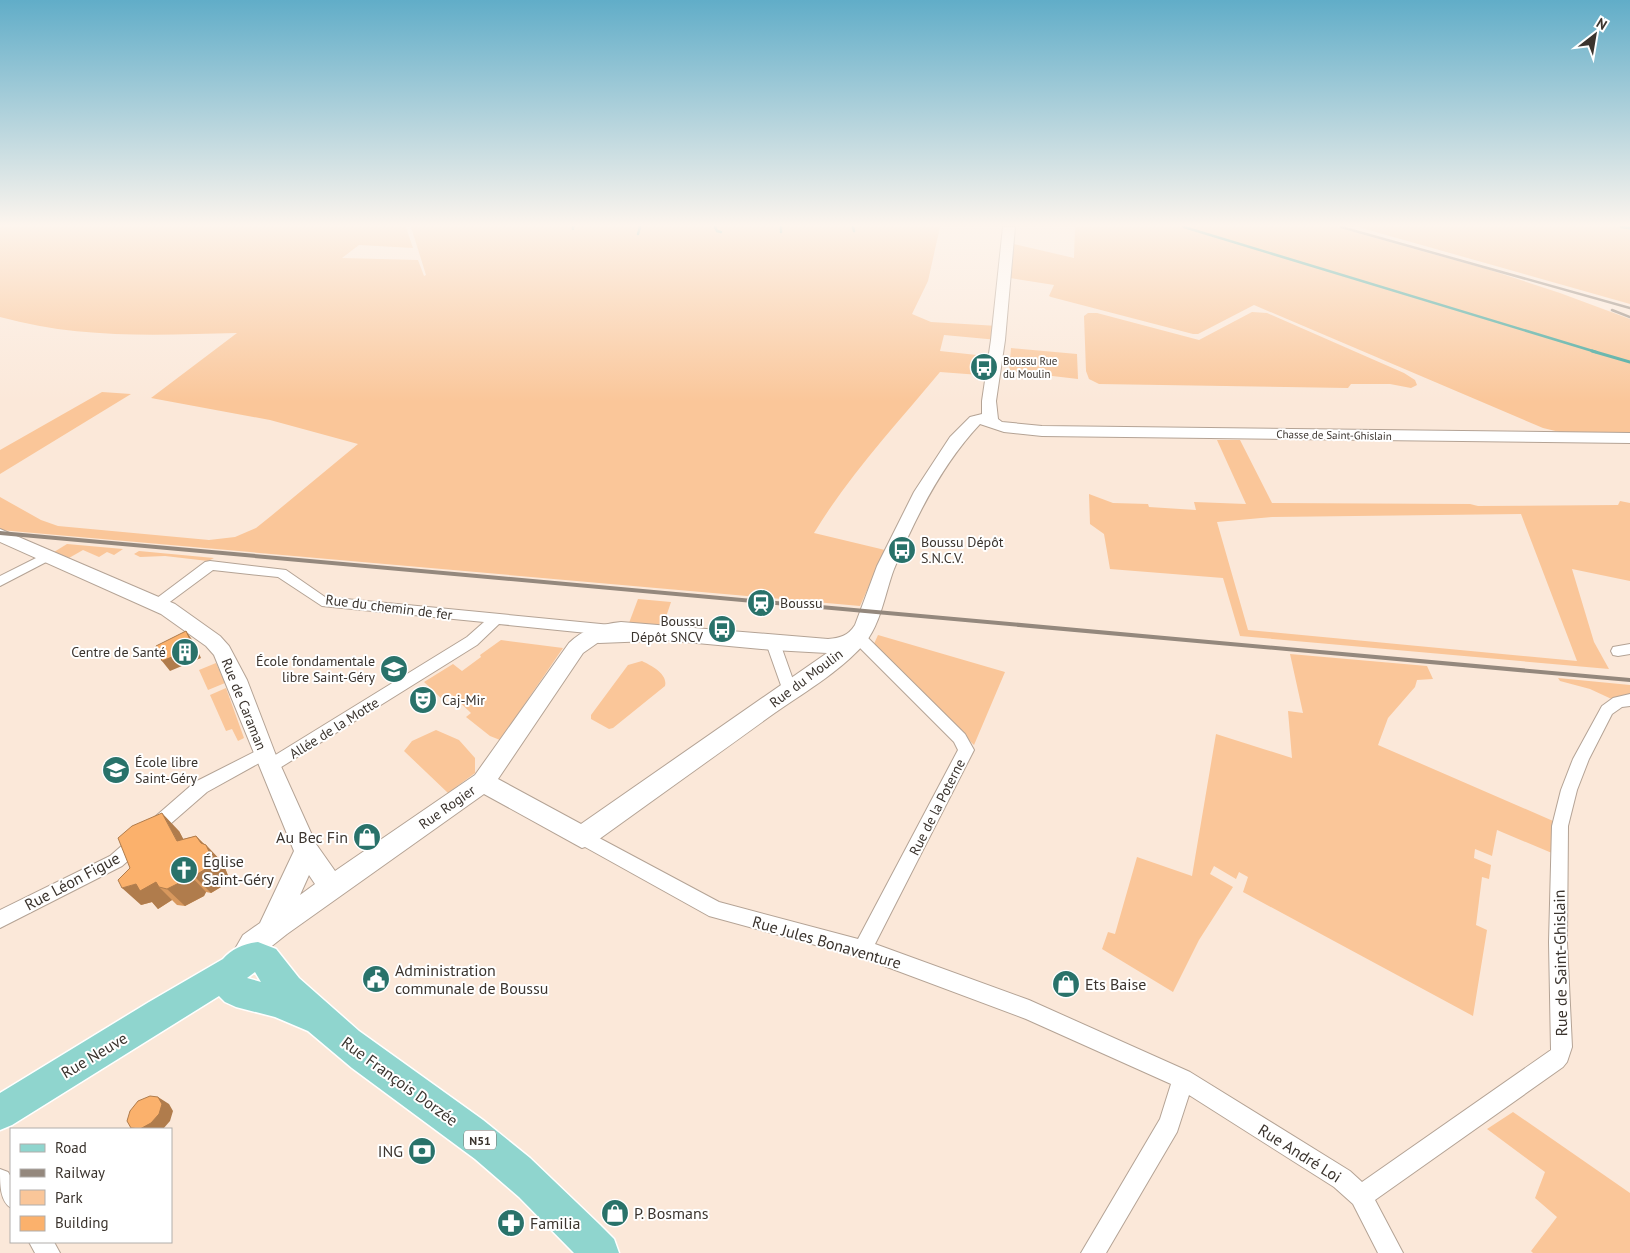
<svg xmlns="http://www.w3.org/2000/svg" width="1630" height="1253" font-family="'PT Sans',sans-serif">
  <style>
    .green { fill: #fac699; fill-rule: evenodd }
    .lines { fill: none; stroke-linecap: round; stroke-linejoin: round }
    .stream-far1 { stroke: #37a298; stroke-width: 2.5 }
    .stream { stroke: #37a298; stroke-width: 3 }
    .street-casing { stroke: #b4a395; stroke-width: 2 }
    .secondary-casing { stroke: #b4a395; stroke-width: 2 }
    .primary-casing { stroke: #fff; stroke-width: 3 }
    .street { fill: #fff; fill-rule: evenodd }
    .secondary { fill: #fff; fill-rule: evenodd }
    .primary { fill: #8fd5ce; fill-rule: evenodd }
    .rail-far1 { stroke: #94887d; stroke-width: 2.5 }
    .rail { stroke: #94887d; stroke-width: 4 }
    .wall { fill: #d8985d }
    .shaded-wall { fill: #b07c4c }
    .building { fill: #fbb16c; stroke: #b07c4c }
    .labels { text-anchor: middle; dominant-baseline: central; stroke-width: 4; stroke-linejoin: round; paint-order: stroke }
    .far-poi-label { font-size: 11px; fill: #3b342e; stroke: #fff; text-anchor: start }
    .far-street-label { font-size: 11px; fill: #3b342e; stroke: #fff }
    .shield { fill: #fff; stroke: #76716d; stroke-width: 1 }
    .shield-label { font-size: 12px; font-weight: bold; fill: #3b342e }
    .poi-label { font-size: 14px; fill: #3b342e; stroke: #fff; text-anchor: start }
    .street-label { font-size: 14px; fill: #3b342e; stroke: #fff }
    .near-poi-label { font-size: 16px; fill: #3b342e; stroke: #fff; text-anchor: start }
    .near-street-label { font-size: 16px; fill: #3b342e; stroke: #fff }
  </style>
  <rect width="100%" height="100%" fill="#fbe8d9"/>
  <!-- green -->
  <path class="green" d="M0,227H406L413,248L359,245L342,258L418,260L424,276L426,275L411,227H940L928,281L912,314L931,322L998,326V340L944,335L940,351L995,357L993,376L940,372C897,424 849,475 814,533L885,550L860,606L0,530V497L41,520L58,526L209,540L235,537L256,528L271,516L358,444L270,420L151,398L237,333C156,335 79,339 0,317Z
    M1075,227H1336L1490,270L1560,293L1630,319V434H1568L1543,428L1254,305L1198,334H1193L1051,297L1049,296L1054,285L1010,278L1014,244L1074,258Z
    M1358,227H1630V304Z
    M1252,312L1267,313L1404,373L1415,380L1417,385L1411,388L1390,384H1351L1348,388L1099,384L1089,379L1086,371L1084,316L1088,313H1097L1199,340Z
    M1011,348L1077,354L1078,379L1009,371Z
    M102,392L131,394L0,474V450Z
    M1217,440H1240L1272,503L1470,504L1478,506L1618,505L1620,501L1630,503V581L1572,569L1594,642L1609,669L1240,636L1223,578L1110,569L1104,534L1090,524L1089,494L1113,503L1148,504L1149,507L1196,510L1194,502L1246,504ZM1521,514L1577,661L1248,630L1217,522L1272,517Z
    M67,544L123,549L114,555L107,552L99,557L83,550L69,558L54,552Z
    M139,551L214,558L208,561L165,556L140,557L134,554Z
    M638,599L671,602L663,626L629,623Z
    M878,635L1005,672L974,745L873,646Z
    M501,640L563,648L500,740L490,736L466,717L471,713L452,695L443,700L424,682L453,664L462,671L481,657L480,655Z
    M1290,654L1427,666L1433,679L1417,680L1415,687L1388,718L1378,745L1560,824L1559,856L1497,830L1492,856L1475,849L1474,858L1491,865L1489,879L1482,877L1476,925L1487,930L1473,1016L1243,892L1248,877L1239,872L1236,879L1214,866L1210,874L1233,887L1199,940L1173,992L1102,949L1108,932L1115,934L1137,857L1192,876L1216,734L1292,758L1288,711L1303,713Z
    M642,661C652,666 668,674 665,686L613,728L609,729L591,719V715L628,665Z
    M216,663L225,683L208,690L199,670Z
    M1558,678L1630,685V700L1618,702L1590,689L1560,681Z
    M226,688L244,738L238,741L232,729L226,731L210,695Z
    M436,730L459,740L475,758V773L448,793L404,751L412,741Z
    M1513,1112L1630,1193V1253H1533L1531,1251L1557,1217L1535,1198L1545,1172L1487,1129Z"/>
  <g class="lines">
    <!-- stream-far1 -->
    <path class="stream-far1" d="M573,227V229
      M715,227L717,231L721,232
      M781,227V232
      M853,227L854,231
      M1184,227L1596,352
      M1621,227L1630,228
      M638,234L640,227"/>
    <!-- stream -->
    <path class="stream" d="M1592,351L1630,362"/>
    <!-- street casing -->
    <g class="street-casing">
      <path id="street" d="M46,553L52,557L50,560L0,586V576Z
        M210,561L286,570L325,597L611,625L616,627L618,630L617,632L650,631L655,632L657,636L655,640L650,641L599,643L594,642L592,638L597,634L499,624L477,645L270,774L264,772L262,767L264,762L467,637L484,622L322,606L278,577L213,570L163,607H153L151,604L153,601L205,562Z
        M858,632L863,633L965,734L974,750L875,944L1029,1000L1190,1072L1350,1171L1362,1182L1551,1050L1549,942L1552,826L1561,790L1573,759L1602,706L1613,698L1630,694V706L1622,707L1612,714L1589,759L1577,790L1568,826L1567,942L1572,1047L1567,1062L1563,1067L1375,1200L1403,1253H1378L1353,1204L1334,1187L1189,1095L1177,1132L1106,1253H1081L1160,1119L1171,1084L1026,1019L863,958L709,916L576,842L574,837L576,832L582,830L588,832L719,902L858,939L958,750L954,742L853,641L851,637L853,633Z
        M773,638L778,639L780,643L797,691L795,695L790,697L785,695L783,691L766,643L768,639Z
        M1630,644V654L1618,656L1613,655L1611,651L1613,647Z
        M264,747L270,749L272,753L270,757L207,792L122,866L0,928V910L110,856L195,782Z
        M0,1169L8,1172L11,1177V1208C0,1201 0,1185 0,1169Z
        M29,1242H54L60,1253H35Z"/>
    </g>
    <!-- secondary casing -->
    <g class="secondary-casing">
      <path id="secondary" d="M1003,227H1015L1005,340L996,401L998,419L1002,422L1042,426L1630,433V443L1042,436L1004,432L980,424C942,464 915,518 894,569C885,593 881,623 865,643C839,673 801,694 769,717C710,760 650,802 591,845L582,848L484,794L287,934L263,953L251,972L241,976L231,972L227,963L243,935L260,923L294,851L214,655L206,646L161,614L0,542V529L175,604L220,636L229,646L247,680L275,753L316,844L335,871L475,775L569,643C583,629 601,624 621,622L828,639C840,638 848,636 855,625L877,566L914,492L950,437L970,417L982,414V401L991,340ZM621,636L773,650L827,653L581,824L498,779L583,653L603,639ZM309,875L315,884L300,895Z"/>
    </g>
    <!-- primary casing -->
    <g class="primary-casing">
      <path id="primary" d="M258,942L276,949L299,978L359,1031L483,1120L530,1158L600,1225L614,1239L619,1253H574L519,1197L475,1159L352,1068L308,1031L275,1017L236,1007L225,1002L219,996L12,1125L0,1130V1093L149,1002L223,959C231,949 245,943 258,942ZM255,972L261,982L247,978Z"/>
    </g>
    <!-- street -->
    <use href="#street" class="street"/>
    <!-- secondary -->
    <use href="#secondary" class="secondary"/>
    <!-- primary -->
    <use href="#primary" class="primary"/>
    <!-- rail-far1 -->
    <path class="rail-far1" d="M1341,227L1630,308
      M1612,310L1630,317"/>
    <!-- rail -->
    <path class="rail" d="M0,533L1630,680"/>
  </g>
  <!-- wall -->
  <path class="wall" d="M179,831L183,839L196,836L204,844L206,845L223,863L229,878L221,887L211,893L206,892L204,896L185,906L177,905L172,900L158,909L152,902L141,905Z"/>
  <!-- shaded-wall -->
  <path class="shaded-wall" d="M186,631L193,641L201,658L170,671L162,661Z
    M162,813L179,831L194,859L177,841Z
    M196,836L208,848L206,845L223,863L229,878L221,887L211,893L194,876Z
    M189,874L206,892L204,896L185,906L167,889Z
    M156,882L159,887L172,900L158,909L152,902L141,905L122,888L136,884Z
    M158,1097L169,1104L173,1111L170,1121L163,1129H140Z"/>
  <!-- building -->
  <path class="building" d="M186,631L194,648L162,661L156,646Z
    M162,813L177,841L196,836L201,843L206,845L213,860L204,870L194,876L189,874L187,879L167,889L159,887L156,882L140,891L136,884L122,888L118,880L130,868L118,838L132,826Z
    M150,1096L158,1097L162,1104L159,1114L151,1123L140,1129L131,1128L127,1121L130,1111L138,1101Z"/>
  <!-- sky -->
  <linearGradient id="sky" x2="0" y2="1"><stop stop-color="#61adc8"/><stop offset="0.56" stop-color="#fdf5ee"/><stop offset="1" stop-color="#fdf5ee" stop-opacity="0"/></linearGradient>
  <rect width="1630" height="402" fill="url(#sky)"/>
  <!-- icons -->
  <defs>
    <g id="bus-disc" transform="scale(1.4375)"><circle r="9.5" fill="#29726a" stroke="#fff"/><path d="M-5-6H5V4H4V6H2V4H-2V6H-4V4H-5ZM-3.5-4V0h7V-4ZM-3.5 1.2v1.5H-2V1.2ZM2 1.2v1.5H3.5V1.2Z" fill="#fff"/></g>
    <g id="station-disc" transform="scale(1.4375)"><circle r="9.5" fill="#29726a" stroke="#fff"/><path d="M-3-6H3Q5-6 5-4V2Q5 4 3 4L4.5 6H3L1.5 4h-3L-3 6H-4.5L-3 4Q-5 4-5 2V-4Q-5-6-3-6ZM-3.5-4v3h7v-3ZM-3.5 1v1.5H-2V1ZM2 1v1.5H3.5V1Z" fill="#fff"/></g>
    <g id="building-disc" transform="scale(1.4375)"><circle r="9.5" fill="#29726a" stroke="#fff"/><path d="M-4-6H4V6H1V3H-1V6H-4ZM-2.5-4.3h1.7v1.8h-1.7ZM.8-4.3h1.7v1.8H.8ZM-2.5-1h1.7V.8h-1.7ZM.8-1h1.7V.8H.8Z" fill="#fff"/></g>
    <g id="school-disc" transform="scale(1.4375)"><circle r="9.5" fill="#29726a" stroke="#fff"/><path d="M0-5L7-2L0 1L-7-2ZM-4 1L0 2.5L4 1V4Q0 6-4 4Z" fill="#fff"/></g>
    <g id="theatre-disc" transform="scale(1.4375)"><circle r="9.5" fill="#29726a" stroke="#fff"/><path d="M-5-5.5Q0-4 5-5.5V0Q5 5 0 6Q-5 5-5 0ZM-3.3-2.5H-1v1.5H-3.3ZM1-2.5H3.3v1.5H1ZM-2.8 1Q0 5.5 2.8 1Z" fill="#fff"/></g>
    <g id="shop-disc" transform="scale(1.4375)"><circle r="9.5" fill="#29726a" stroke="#fff"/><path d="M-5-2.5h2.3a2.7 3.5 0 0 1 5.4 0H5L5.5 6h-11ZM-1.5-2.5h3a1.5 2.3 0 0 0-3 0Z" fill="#fff"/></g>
    <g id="church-disc" transform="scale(1.4375)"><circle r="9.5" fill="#29726a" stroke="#fff"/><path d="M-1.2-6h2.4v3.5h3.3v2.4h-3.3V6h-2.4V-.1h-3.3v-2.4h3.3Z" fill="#fff"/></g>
    <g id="civic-disc" transform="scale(1.4375)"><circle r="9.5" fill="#29726a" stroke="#fff"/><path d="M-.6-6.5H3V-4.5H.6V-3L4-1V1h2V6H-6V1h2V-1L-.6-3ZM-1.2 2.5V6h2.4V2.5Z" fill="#fff"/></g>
    <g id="bank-disc" transform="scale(1.4375)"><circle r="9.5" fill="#29726a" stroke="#fff"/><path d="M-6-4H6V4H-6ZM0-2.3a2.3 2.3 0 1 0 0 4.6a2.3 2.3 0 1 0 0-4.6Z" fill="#fff"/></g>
    <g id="pharmacy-disc" transform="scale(1.4375)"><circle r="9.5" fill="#29726a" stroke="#fff"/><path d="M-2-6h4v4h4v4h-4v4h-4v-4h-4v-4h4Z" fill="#fff"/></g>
  </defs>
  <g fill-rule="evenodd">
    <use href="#bus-disc" x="984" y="367"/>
    <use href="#bus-disc" x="902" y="550"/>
    <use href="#station-disc" x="761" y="603"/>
    <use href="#bus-disc" x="722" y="629"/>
    <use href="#building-disc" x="185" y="652"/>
    <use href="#school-disc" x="394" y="669"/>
    <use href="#theatre-disc" x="423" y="700"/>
    <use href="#school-disc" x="116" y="770"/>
    <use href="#shop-disc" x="367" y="837"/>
    <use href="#church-disc" x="184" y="870"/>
    <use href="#civic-disc" x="376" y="979"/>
    <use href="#shop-disc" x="1066" y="984"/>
    <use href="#bank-disc" x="422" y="1151"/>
    <use href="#shop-disc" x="615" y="1213"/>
    <use href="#pharmacy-disc" x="511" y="1223"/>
  </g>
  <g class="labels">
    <!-- far-poi labels -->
    <g class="far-poi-label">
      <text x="1003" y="361">Boussu Rue<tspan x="1003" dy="13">du Moulin</tspan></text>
    </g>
    <!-- far-street labels -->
    <g class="far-street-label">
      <text transform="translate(1334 435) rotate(1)">Chasse de Saint-Ghislain</text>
    </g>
    <!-- shield labels -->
    <rect class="shield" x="464" y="1130.5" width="32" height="19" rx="4"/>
    <g class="shield-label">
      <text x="480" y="1140">N51</text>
    </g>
    <!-- poi labels -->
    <g class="poi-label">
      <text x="921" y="542">Boussu Dépôt<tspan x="921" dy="16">S.N.C.V.</tspan></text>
      <text x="780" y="603">Boussu</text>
      <text x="703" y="621" text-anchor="end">Boussu<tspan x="703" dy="16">Dépôt SNCV</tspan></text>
      <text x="166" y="652" text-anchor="end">Centre de Santé</text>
      <text x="375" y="661" text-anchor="end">École fondamentale<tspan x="375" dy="16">libre Saint-Géry</tspan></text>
      <text x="442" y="700">Caj-Mir</text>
      <text x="135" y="762">École libre<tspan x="135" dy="16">Saint-Géry</tspan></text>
    </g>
    <!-- street labels -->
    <g class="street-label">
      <text transform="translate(389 607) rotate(7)">Rue du chemin de fer</text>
      <text transform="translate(806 678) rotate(-37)">Rue du Moulin</text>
      <text transform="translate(244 704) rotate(68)">Rue de Caraman</text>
      <text transform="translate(334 728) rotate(-32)">Allée de la Motte</text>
      <text transform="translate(447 807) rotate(-35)">Rue Rogier</text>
      <text transform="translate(937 807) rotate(-63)">Rue de la Poterne</text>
    </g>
    <!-- near-poi labels -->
    <g class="near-poi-label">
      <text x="348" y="837" text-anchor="end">Au Bec Fin</text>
      <text x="203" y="861">Église<tspan x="203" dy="18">Saint-Géry</tspan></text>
      <text x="395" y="970">Administration<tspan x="395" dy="18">communale de Boussu</tspan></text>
      <text x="1085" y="984">Ets Baise</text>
      <text x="403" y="1151" text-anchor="end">ING</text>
      <text x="634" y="1213">P. Bosmans</text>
      <text x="530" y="1223">Familia</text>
    </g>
    <!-- near-street labels -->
    <g class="near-street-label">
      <text transform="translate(72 881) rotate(-28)">Rue Léon Figue</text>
      <text transform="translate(827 942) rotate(16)">Rue Jules Bonaventure</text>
      <text transform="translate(1560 963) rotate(-91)">Rue de Saint-Ghislain</text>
      <text transform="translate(94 1055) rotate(-31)">Rue Neuve</text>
      <text transform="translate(400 1081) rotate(36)">Rue François Dorzée</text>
      <text transform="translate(1300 1153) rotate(32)">Rue André Loi</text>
    </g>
  </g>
  <!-- legend -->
  <rect x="10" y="1128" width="162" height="115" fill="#ffffff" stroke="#b1aeab"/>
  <rect x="20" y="1144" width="25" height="8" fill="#8fd5ce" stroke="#b1aeab"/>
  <text x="55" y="1153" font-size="15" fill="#3b342e">Road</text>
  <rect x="20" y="1169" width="25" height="8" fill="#94887d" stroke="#b1aeab"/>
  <text x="55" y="1178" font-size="15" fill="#3b342e">Railway</text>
  <rect x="20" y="1190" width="25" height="15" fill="#fac699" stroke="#b1aeab"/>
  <text x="55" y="1203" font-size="15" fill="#3b342e">Park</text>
  <rect x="20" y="1216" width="25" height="15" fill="#fbb16c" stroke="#b1aeab"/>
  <text x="55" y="1228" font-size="15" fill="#3b342e">Building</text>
  <!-- north arrow -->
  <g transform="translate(1595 35) rotate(31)" stroke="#ffffff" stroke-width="4" paint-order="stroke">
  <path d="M0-4L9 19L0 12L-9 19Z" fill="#3b342e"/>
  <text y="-8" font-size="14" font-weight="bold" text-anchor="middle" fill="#3b342e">N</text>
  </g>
</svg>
